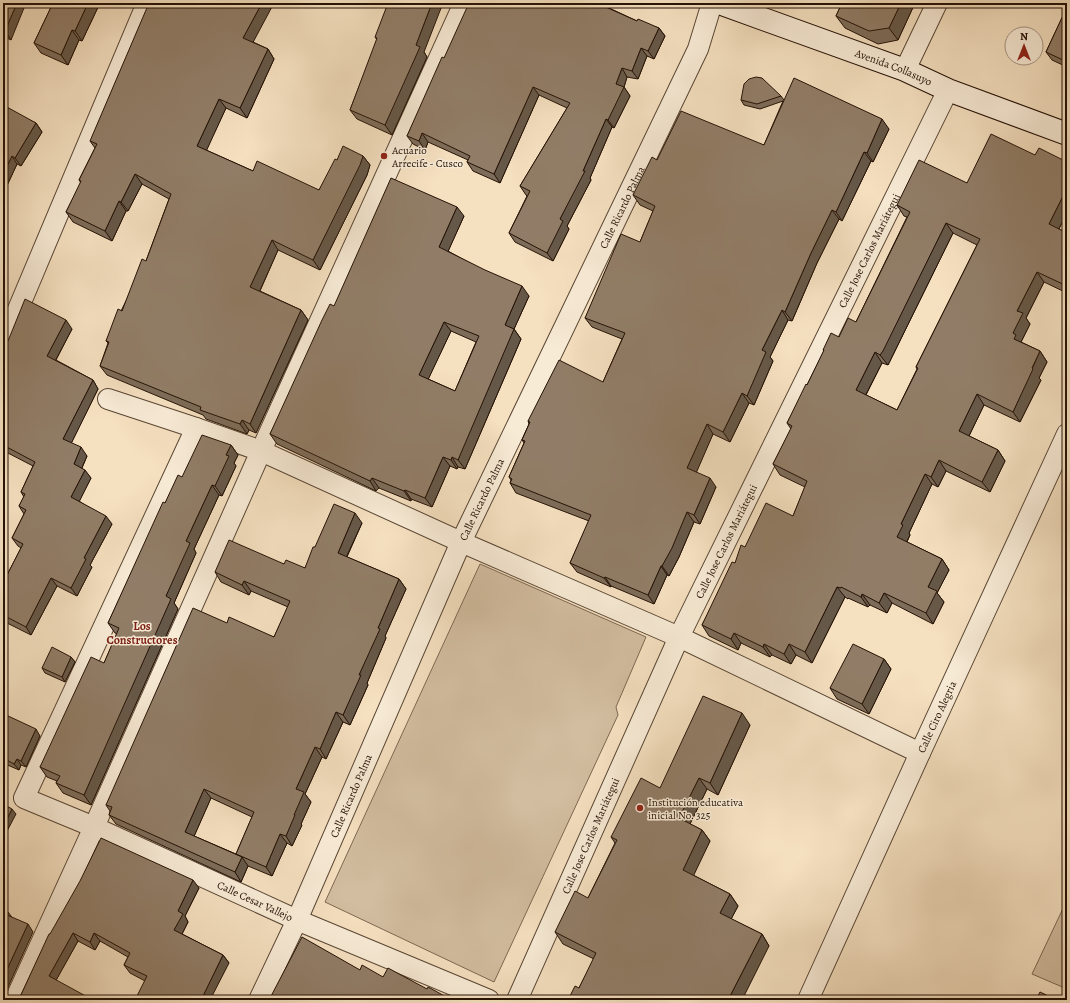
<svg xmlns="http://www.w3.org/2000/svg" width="1070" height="1003" font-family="Alegreya,serif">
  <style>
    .green { fill: #d2bda0; stroke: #7c6853 }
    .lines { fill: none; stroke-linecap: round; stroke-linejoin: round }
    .street-casing { stroke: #594634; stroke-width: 22 }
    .secondary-casing { stroke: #251206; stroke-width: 24 }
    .street { stroke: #f8ebd6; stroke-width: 20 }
    .secondary { stroke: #f8ebd6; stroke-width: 22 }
    .wall { fill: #7d6c59; stroke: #251206; fill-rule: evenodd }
    .shaded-wall { fill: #665848; stroke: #251206 }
    .building { fill: #917d67; stroke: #251206; fill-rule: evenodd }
    .poi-dot { fill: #8f2418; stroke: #f8ebd6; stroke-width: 1.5 }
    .labels { text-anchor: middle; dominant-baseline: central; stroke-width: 3; stroke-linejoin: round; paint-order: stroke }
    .street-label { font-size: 11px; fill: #251206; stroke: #f8ebd6 }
    .poi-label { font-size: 11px; fill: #251206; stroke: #f8ebd6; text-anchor: start }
    .neighbourhood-label { font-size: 12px; font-weight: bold; fill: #7a1f14; stroke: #f8ebd6 }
  </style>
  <rect width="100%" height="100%" fill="#f5e0c0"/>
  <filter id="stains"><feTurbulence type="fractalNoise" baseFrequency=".005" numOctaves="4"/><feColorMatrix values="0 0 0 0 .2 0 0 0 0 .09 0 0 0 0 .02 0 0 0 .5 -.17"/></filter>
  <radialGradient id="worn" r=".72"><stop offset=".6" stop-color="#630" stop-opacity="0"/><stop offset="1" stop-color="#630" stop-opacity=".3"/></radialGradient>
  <!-- green -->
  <path class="green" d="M480,564L646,637L616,707L618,715L494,982L325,902Z
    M1067,900V989L1032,974Z"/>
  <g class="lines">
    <!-- street casing -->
    <g class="street-casing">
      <g id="street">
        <path d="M905,70L937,3"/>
        <path d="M3,345L147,3"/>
        <path d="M108,399L196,428L261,451L461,542L679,637L920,753"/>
        <path id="s1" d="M196,428L24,798L94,827L297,920L489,1000"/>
        <path d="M15,1000L94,827L261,451L464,3"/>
        <path id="s2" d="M259,1000L297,920L461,542L698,49L712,3"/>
        <path id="s3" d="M517,1000L679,637L948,90"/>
        <path id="s4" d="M808,1000L920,753L1067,434"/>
      </g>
    </g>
    <!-- secondary casing -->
    <g class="secondary-casing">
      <g id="secondary">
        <path id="s5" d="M719,3L905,70L948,90L1067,134"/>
      </g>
    </g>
    <!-- street -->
    <use href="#street" class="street"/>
    <!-- secondary -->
    <use href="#secondary" class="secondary"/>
  </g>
  <!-- wall -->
  <path class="wall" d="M3,3L11,40L3,36Z
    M53,3H100L82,41L79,40L68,65L41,53L34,43Z
    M609,3L607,7L637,21L659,28L665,36L654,59L647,56L638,79L627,77L624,87L630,96L614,128L612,127L590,178L591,180L567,226L569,229L553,261L515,242L509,233L527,196L526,195L520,186L567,108L539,95L500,183L473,171L467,162L468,160L428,142L425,150L413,144L407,136L444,58Z
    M842,3H915L898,40L878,44L845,28L836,16Z
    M1067,7V67L1052,60L1046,52Z
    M375,37L424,52L427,57L392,135L357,119L350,110L377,40Z
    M253,42L268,49L274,59L247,118L226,108L206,150L253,171L319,190L337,160L363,156L370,165L367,175L320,270L278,250L260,291L301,310L308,320L256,433L249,430L247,434L206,419L203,415L107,375L100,366L108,343L106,341L146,261L169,199L142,184L128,211H126L112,241L73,222L66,212L81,183L79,180L95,148L90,141Z
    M781,96L784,100L889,129L873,162L871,161L842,221L839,219L817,263L792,321L788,320L770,357L773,361L754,405L749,403L730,442L713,434L696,472L716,487L700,524L694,522L679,557L669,576L667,575L654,604L611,586V587L577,572L570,563L589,521L516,493L510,483L511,480L509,477L524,443L522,440L529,424L528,421L603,382L622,339L592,327L585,318L640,242L653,211L640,205L633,195L657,160L764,145L783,101L760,109L744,105L741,100Z
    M3,109L36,123L42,132L21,166L17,164L3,194Z
    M1035,155L1067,162V213L1059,229L1067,233V293L1044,282L1026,318L1030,324L1021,342L1040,351L1047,362L1039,378L1041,380L1020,422L984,405L969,436L998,450L1005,461L990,492L946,471L938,487L932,484L909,533L910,535L907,542L942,559L949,570L937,593L944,602L933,624L892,603L887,613L870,605L868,607L848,598V599L845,597L812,663L796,655L791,664L772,655L770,657L741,643L738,650L709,636L702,625L735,563L745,547L793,516L805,487L780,475L773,464L791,429L787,423L807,385L824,351L823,350L839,337L856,322L907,217L904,216L897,205L967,183ZM953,233L977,245L916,367L917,369L897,410L866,395L882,363L888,365L890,361Z
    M464,216L448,251L529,296L514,329L521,339L465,469L458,467L457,469L450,466L432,507L411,499V501L379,488L376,491L277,444L270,434L334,306ZM451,331L476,342L455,391L428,379Z
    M72,329L56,360L93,380L98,389L71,443L87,456L82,468L91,478L79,501L112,524L90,565L92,567L77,596L57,586L31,635L3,621V578L5,579L21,548L18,546L12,538L24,514L19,506L24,497L21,492L33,466L6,452L3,457V354L7,347L5,345Z
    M231,445L238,455L234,463L236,466L222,496L219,495L194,549L196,553L174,603L178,609L91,805L63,793L56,783L57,781L47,777L40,767L104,663L117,634L115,633L108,623L165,503L182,477Z
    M362,523L347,557L399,579L406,589L385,636L386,638L367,683L368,685L350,725L343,722L326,759L322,757L305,794L311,802L301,824L302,825L292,846L287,843L272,876L248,866L241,882L116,824L109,815L110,811L106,805L227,623L274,637L288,607L251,591L249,595L221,582L215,572L284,564L305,568L315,547ZM211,798L252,817L236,854L194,836Z
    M71,657L75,662L65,682L45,673L42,668Z
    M884,659L891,669L869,714L837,699L830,688Z
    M3,718L40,736L26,767L21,765L19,770L3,763Z
    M750,725L718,795L707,789L690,824L702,830L710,841L693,875L730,894L738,906L731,919L762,934L769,946L579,988L594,959L563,944L555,932L588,898L615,843L611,837L660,788Z
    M199,888L185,916L188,922L182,934L223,955L229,963L145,981L130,973L124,965L128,957L100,941L95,950L78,941L56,980L20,997L50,934Z"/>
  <!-- shaded-wall -->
  <path class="shaded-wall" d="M17,3H26L11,40L5,31Z
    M88,3H100L82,41L75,31Z
    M262,3H274L250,48L243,38Z
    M432,3H443L424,52L427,57L392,135L385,125Z
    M599,3H609L605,12L599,4Z
    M901,3H915L898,40L889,28Z
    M659,28L665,36L654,59L648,51Z
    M72,30L79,40L68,65L61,55Z
    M641,48L647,56L638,79L632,71Z
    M268,49L274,59L247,118L240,108Z
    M622,68L627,77L624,87L630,96L614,128L608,120L616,84Z
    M533,87L539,95L500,183L494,174Z
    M219,99L226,108L204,156L197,146Z
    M606,119L612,127L590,178L591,180L567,226L569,229L553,261L547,253L560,219L583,171Z
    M882,119L889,129L873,162L867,153Z
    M36,123L42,132L21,166L15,158Z
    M422,133L428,142L425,150L419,141Z
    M864,152L871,161L842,221L836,212Z
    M12,156L17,164L3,194V174Z
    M363,156L370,165L367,175L320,270L313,260Z
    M135,174L142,184L128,211L121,202Z
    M1067,188V213L1056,234L1049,224Z
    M119,201L126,211L112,241L105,231Z
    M457,207L464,216L446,256L439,247Z
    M832,210L839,219L817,263L792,321L785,312L811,253Z
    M946,223L953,233L888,365L880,355Z
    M272,240L278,250L257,297L250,287Z
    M1037,272L1044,282L1026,318L1030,324L1021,342L1024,345L1014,339L1013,333L1017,311Z
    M522,286L529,296L514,329L521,339L465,469L458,460L505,325Z
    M301,310L308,320L256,433L250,424Z
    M782,310L788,320L770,357L773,361L754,405L747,396L762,350Z
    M66,320L72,329L53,365L47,356Z
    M444,322L451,331L426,384L419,375Z
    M1040,351L1047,362L1039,378L1041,380L1020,422L1013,412Z
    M875,352L882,363L863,400L856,390Z
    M93,380L98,389L69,448L63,439Z
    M742,393L749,403L730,442L723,432Z
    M977,394L984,405L966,442L959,431Z
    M242,420L249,430L247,434L240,424Z
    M707,424L713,434L694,478L687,468Z
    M231,445L238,455L234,463L236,466L222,496L215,486L226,455Z
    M81,447L87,456L80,472L74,464Z
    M3,448L6,452L3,457Z
    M998,450L1005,461L990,492L982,482Z
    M443,457L450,466L432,507L425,498Z
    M452,457L458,467L457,469L451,460Z
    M939,460L946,471L938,487L931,477Z
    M85,470L91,478L77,506L71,497Z
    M925,474L932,484L909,533L910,535L904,547L897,537L901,524Z
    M372,478L379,488L376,491L370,481Z
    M710,478L716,487L700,524L694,515Z
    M212,485L219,495L194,549L196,553L174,603L178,609L91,805L84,795L166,596L186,541Z
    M405,490L411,499V501L404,491Z
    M687,512L694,522L679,557L669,576L662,566Z
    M355,513L362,523L344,562L338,553Z
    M106,516L112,524L90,565L92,567L77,596L71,588L84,558Z
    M942,559L949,570L937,593L944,602L933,624L926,613L928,587Z
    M661,566L667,575L654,604L648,595Z
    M605,577L611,586V587L604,578Z
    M51,578L57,586L31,635L26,627Z
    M399,579L406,589L385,636L386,638L367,683L368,685L350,725L343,715L378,628Z
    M244,581L251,591L249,595L242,585Z
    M837,587L845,597L812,663L805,652Z
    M884,593L892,603L887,613L879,603Z
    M862,594L870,605L868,607L861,597Z
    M734,633L741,643L738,650L731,639Z
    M764,644L772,655L770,657L763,647Z
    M789,644L796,655L791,664L784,654Z
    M71,657L75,662L65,682L62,677Z
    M884,659L891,669L869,714L862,704Z
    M336,712L343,722L326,759L320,749Z
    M742,713L750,725L718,795L710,783Z
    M36,729L40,736L26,767L21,761Z
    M315,747L322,757L305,794L311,802L301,824L302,825L292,846L286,836L294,815L296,789Z
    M17,759L21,765L19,770L14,764Z
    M699,778L707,789L687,830L679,818Z
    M204,789L211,798L192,841L185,832Z
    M12,809L16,814L5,835L3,832V827Z
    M702,830L710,841L691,881L683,870Z
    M280,834L287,843L272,876L266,867Z
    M242,857L248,866L241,882L235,872Z
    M193,880L199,888L185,916L188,922L180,938L174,930L178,911Z
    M730,894L738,906L728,925L720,913Z
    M8,912L14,920L7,915Z
    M28,924L33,932L4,996V1000H3V978Z
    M73,933L78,941L54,984L49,976Z
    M94,933L100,941L95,950L90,942Z
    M762,934L769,946L742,1000H728Z
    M223,955L229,963L210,1000H201Z"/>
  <!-- building -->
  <path class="building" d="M3,3H17L5,31L3,30Z
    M53,3H88L75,31L72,30L61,55L34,43Z
    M149,3H262L243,38L268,49L240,108L219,99L197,146L253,171L257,161L319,190L335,159L337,160L343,146L363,156L360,165L313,260L272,240L250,287L301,310L250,424L242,420L240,424L200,410L201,407L100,366L109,342L106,341L118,309L122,311L142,259L146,261L171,194L135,174L121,202L119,201L105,231L66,212L81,181L79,180L97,144L90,141Z
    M388,3H432L416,45L420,47L385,125L350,110L377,38L375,37Z
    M469,3H599V4L637,21L638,19L659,28L648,51L641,48L632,71L622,68L616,84L624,87L608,120L606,119L583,171H585L560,219L563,221L547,253L509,233L530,191L520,186L570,103L533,87L494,174L467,162L470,156L422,133L419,141L407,136L442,57L444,58Z
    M842,3H901L889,28L869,31L836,16Z
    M1067,7V58L1065,61L1046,52Z
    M756,77L762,78L781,96L757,104L741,100L744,84L749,79Z
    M794,78L882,119L867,153L864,152L836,212L832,210L811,253L785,312L782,310L762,350L766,352L747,396L742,393L723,432L707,424L687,468L710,478L694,515L687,512L672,548L662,566H661L648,595L605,577L604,578L570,563L591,515L510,483L512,479L509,477L525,441L522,440L530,422L528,421L559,360L603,382L625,333L585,318L621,234L640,242L655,206L633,195L652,157L657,160L681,111L764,145Z
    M5,106L36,123L15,158L12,156L3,174V109Z
    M991,134L1035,155L1039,148L1067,162V188L1049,224L1067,233V286L1037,272L1017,311L1023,313L1013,333L1016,335L1014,339L1040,351L1032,368L1033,369L1013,412L977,394L959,431L998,450L982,482L939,460L931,477L925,474L901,524L903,525L897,537L942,559L928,587L937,591L926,613L884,593L879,603L862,594L861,597L841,587V588L837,587L805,652L789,644L784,654L764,644L763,647L734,633L731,639L702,625L732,562L735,563L741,545L745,547L766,503L793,516L807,481L773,464L792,426L787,423L806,384L807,385L824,350H823L831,333L839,337L848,318L856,322L910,212L897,205L919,160L967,183ZM946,223L980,239L916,367L918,368L897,410L856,390L875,352L880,355L883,351Z
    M391,178L457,207L439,247L485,270L522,286L505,325L514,329L458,460L452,457L451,460L443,457L425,498L405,490L404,491L372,478L370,481L270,434L322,320L330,304L334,306ZM444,322L479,336L455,391L419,375Z
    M25,299L66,320L47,356L93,380L63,439L81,447L74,464L85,470L71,497L106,516L84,558L86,559L71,588L51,578L26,627L3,615V578L5,579L23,544L12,538L26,510L19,506L25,494L21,492L35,462L3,445V354L8,346L5,345L8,341Z
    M202,435L231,445L226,455L229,456L215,486L212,485L186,541L190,543L166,596L171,599L84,795L56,783L60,776L40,767L91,657L104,663L119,628L108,623L163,502L165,503L178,475L182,477Z
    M334,504L355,513L338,553L399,579L378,628L380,629L359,675H361L343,715L336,712L320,749L315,747L296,789L304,792L294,815H295L286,836L280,834L266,867L236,854L254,812L204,789L185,832L242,857L235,872L109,815L112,807L106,805L193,608L227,623L229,617L274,637L290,601L244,581L242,585L215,572L229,540L284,564L286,560L305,568L313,547H315Z
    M853,644L884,659L862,704L830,688Z
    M52,647L71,657L62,677L42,668Z
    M703,696L742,713L710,783L699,778L679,818L702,830L683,870L730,894L720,913L762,934L728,1000H568L575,986L579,988L596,953L555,932L575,891L588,898L617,840L611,837L641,778L660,788Z
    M6,715L36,729L21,761L17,759L14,764L3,758V718H5Z
    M3,804L12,809L3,827Z
    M101,838L193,880L178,911L183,914L174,930L223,955L201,1000H135L147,976L124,965L130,953L94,933L90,942L73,933L49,976L93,1000H17L20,997L49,934H50L80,881Z
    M3,909L8,912L7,915L28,924L3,978Z
    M302,937L360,970L362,965L383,977L388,968L427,989L428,987L452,1000H269Z
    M1040,992L1057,1000H1036Z"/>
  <!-- markers -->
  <g class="poi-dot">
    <circle cx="384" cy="156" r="4"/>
    <circle cx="640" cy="808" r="4"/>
  </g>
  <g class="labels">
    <!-- street labels -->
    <g class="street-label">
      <text stroke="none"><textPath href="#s5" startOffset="186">Avenida Collasuyo</textPath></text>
      <text stroke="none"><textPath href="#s2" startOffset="872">Calle Ricardo Palma</textPath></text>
      <text stroke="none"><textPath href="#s3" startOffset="828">Calle Jose Carlos Mariátegui</textPath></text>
      <text stroke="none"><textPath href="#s2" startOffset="548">Calle Ricardo Palma</textPath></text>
      <text stroke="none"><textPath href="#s3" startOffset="504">Calle Jose Carlos Mariátegui</textPath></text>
      <text stroke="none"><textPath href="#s4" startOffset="311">Calle Ciro Alegria</textPath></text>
      <text stroke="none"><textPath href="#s2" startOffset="224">Calle Ricardo Palma</textPath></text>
      <text stroke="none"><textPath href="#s3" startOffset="180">Calle Jose Carlos Mariátegui</textPath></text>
      <text stroke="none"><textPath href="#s1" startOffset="661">Calle Cesar Vallejo</textPath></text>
    </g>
    <!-- poi labels -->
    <g class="poi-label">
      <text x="392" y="150">Acuario<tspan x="392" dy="13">Arrecife - Cusco</tspan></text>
      <text x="648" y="802">Institución educativa<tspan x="648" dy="13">inicial No. 325</tspan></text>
    </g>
    <!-- neighbourhood labels -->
    <g class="neighbourhood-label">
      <text x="142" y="626">Los<tspan x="142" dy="14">Constructores</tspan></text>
    </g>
  </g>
  <!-- margin -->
  <rect width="1070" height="1003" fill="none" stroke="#f5e0c0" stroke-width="16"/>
  <rect x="4" y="4" width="1062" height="995" fill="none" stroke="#251206" stroke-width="2"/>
  <rect x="8" y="8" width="1054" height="987" fill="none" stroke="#251206"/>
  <!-- north arrow -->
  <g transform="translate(1024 46)"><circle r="19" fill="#f8ebd6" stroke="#a49483"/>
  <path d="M0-3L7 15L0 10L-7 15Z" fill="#8f2418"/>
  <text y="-6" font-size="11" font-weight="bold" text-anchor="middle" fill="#251206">N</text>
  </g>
  <rect width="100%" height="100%" filter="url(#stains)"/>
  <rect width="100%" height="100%" fill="url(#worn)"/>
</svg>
